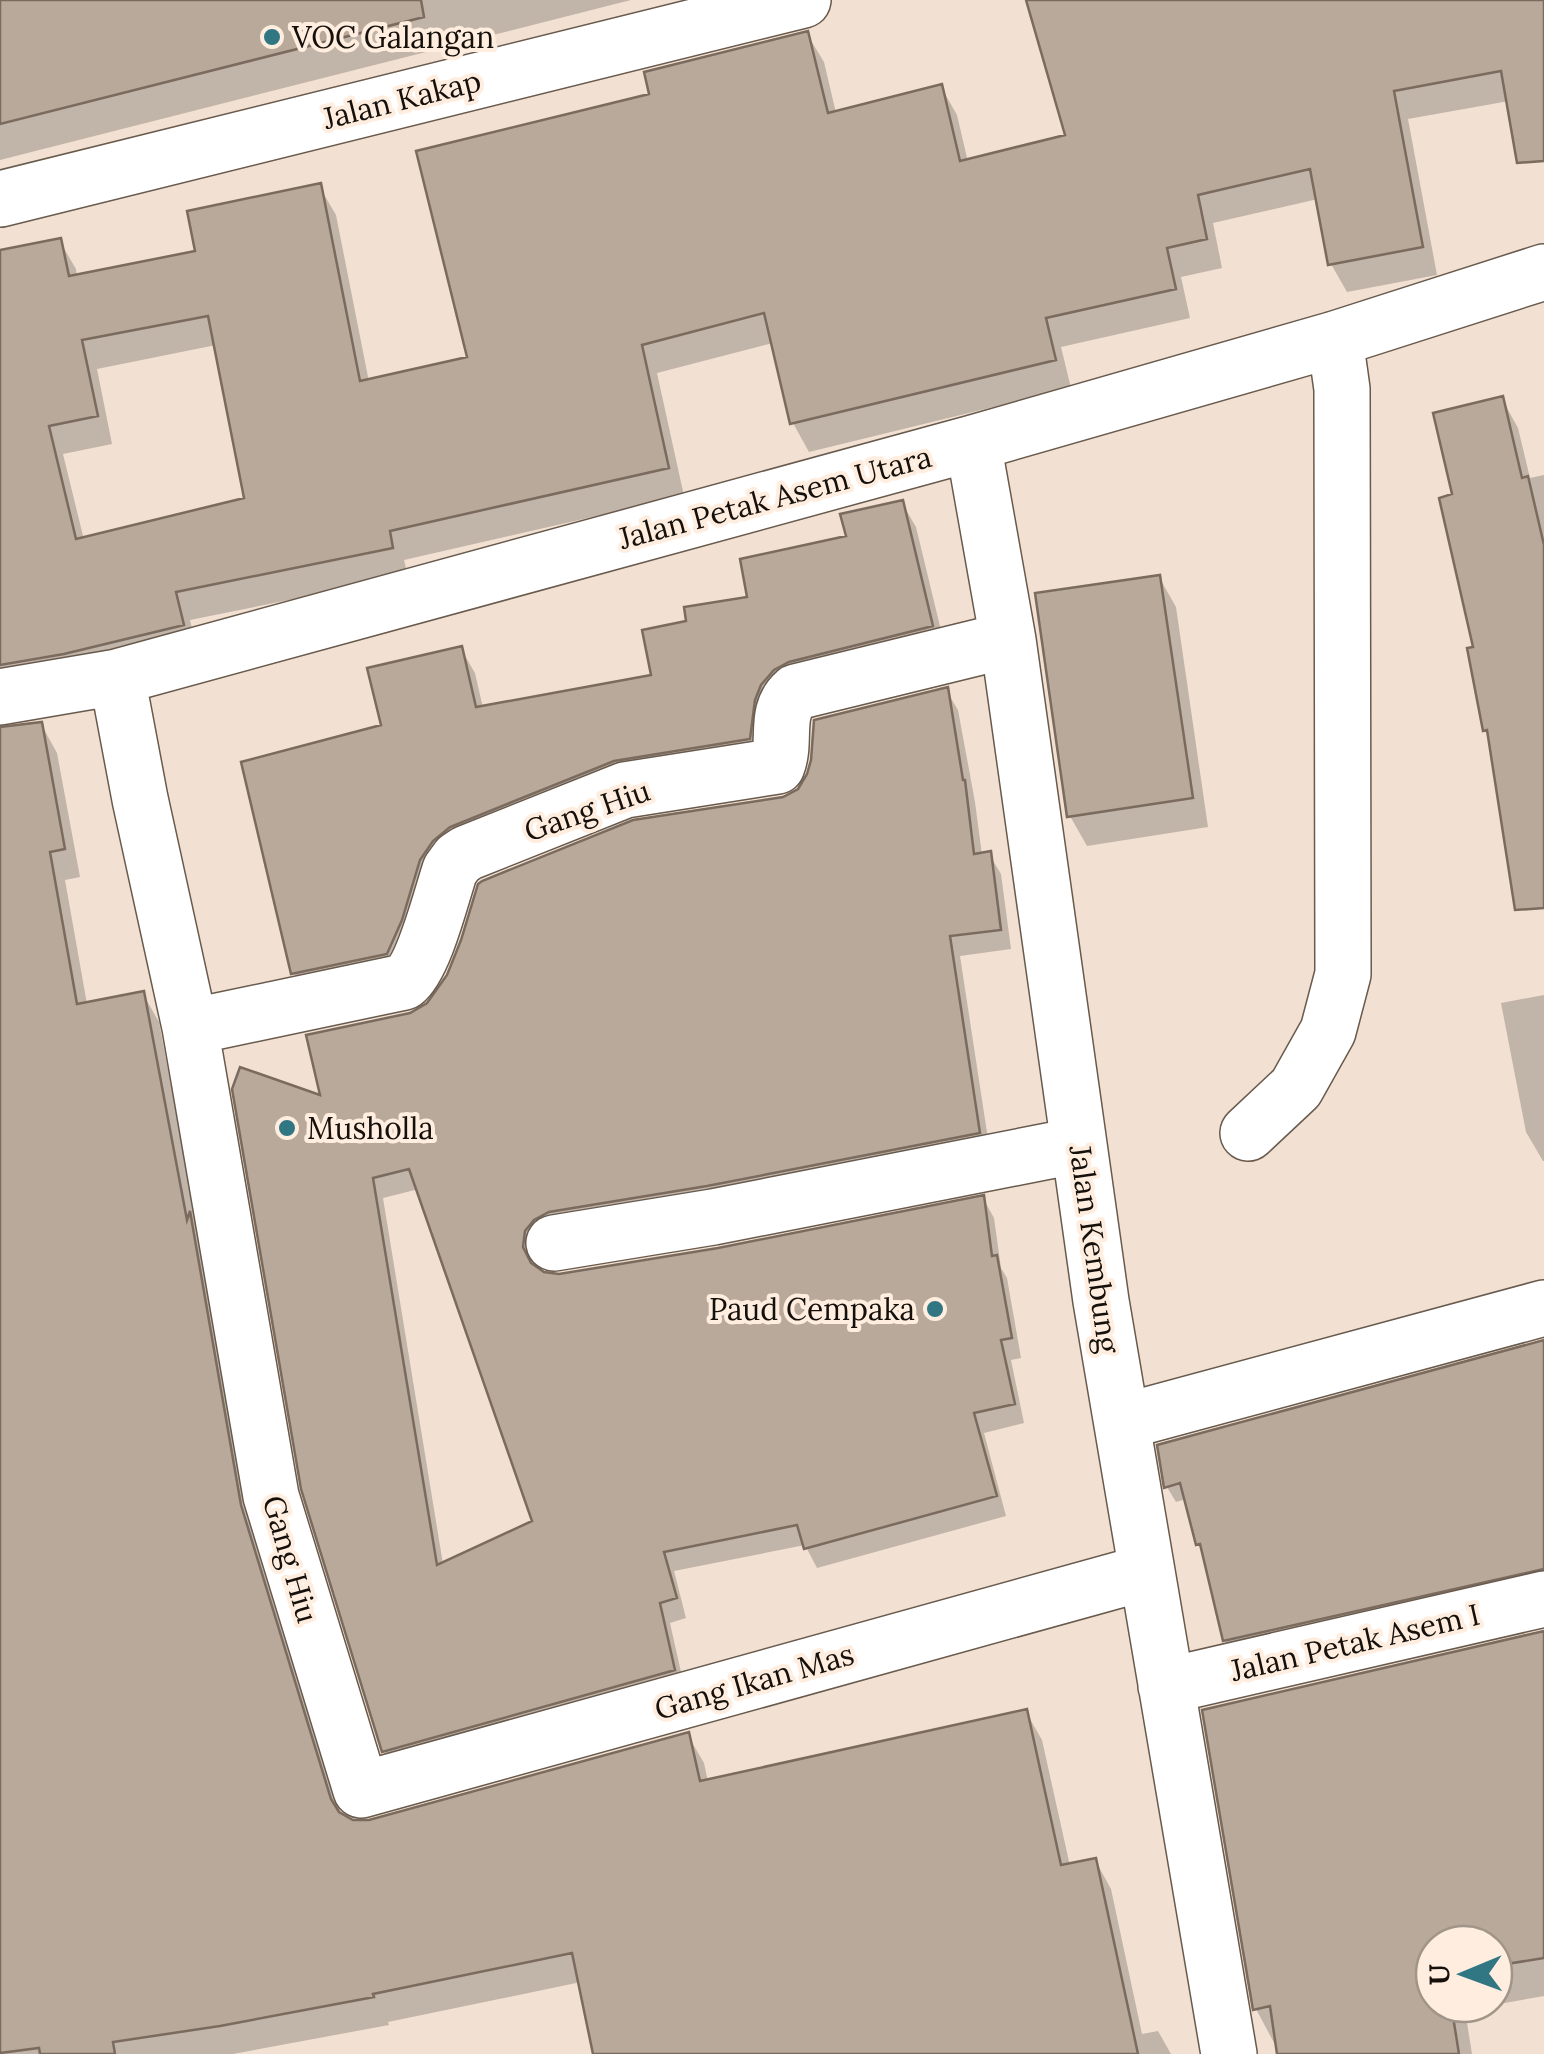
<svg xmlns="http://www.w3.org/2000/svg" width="1544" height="2054" font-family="Lora,serif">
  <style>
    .shadow { fill: #0003; fill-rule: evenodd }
    .building { fill: #b8a99a; stroke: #7a6b5e; stroke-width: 2.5; fill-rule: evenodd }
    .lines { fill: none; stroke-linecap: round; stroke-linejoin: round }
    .minor-casing { stroke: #685a4d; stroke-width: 58 }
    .minor { stroke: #fff; stroke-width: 55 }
    .poi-dot { fill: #307683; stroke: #ffeedf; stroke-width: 4 }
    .labels { text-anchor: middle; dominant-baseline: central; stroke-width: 8; stroke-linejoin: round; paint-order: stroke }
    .poi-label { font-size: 30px; fill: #15100b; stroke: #ffeedf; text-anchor: start }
    .street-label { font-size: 30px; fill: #15100b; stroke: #ffeedf }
  </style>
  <rect width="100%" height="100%" fill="#f2e1d2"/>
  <!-- shadow -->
  <path class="shadow" d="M0,0H631L0,160Z
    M1028,0H1544V144L1509,101L1408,119L1437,275L1347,292L1331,264L1318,199L1213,223L1222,268L1181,277L1190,318L1061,347L1071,388L809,452L793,423L773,343L657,373L684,496L404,560L408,576L190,620L198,653L0,699V253L59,240L76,269L77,276L198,253L319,186L336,215L369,382L471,359L652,96L807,34L824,62L836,113L941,87L957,115L968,162L1068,137ZM216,345L247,500L84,540L63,454L112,444L97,369Z
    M1502,399L1518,428L1530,478L1544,475V856L1485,730L1455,496Z
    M902,503L916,527L946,651L803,686L763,763L434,886L415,946L308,998L294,973L384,726L461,649L475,673L483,708L654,677L689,623L750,599Z
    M1159,577L1176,607L1208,827L1087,846L1070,816Z
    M946,690L958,710L975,802L982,855L989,854L1001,874L1011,949L960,956L990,1152L535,1252L533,1268L543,1275L559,1276L718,1250L983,1198L994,1218L1001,1268L1007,1278L1021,1358L1011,1360L1024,1423L984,1433L1006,1516L817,1568L805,1545L674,1571L686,1618L670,1623L685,1690L396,1771L384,1751L324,1099L411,1015L784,799ZM419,1189L535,1522L443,1564L383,1198Z
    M41,724L57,753L80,877L65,880L87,1004L143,994L159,1022L256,1536L342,1817L352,1822L370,1823L687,1734L704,1763L708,1782L1026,1712L1042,1740L1070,1866L1095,1860L1111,1889L1142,2034L1158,2031L1171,2054H596L581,1982L388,2022L389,2025L233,2054H0V730Z
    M1544,995V1161H1543L1526,1132L1501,1003Z
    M1544,1343V1524L1514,1534L1526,1588L1234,1655L1225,1640L1206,1558L1198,1544L1186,1499L1176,1502L1167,1487L1160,1447Z
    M1544,1634V1996L1465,2010L1472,2054H1280L1256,2009ZM1434,1944H1494V2004H1434Z"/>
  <!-- building -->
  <path class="building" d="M0,0H421L424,17L0,124Z
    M1026,0H1544V161L1517,163L1501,71L1394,91L1423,247L1328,265L1310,169L1198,195L1207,239L1167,248L1176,289L1046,318L1056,360L790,424L764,313L642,345L669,468L390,531L393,548L176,592L184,625L64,654L0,665V250L61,238L69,276L195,251L187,211L321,183L360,381L467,357L416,151L649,94L644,72L808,31L828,113L942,84L960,161L1065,135ZM208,316L244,498L76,539L49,426L98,416L82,340Z
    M1503,396L1522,478L1528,476L1544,545V908L1515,910L1487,730L1483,731L1467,648L1473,647L1439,498L1452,494L1433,413Z
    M903,500L933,626L789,662L774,670L761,685L755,700L750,739L614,761L450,827L433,841L420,860L402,920L387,954L291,974L241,762L381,725L367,668L462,646L476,707L651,675L642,630L686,621L684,607L747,597L740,559L846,536L840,514Z
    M1160,575L1193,798L1067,817L1035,593Z
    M948,687L963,780H965L974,854L991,851L1001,930L950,936L980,1133L707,1186L549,1212L534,1220L525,1231L523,1247L531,1263L544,1272L559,1274L718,1248L984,1195L992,1256L997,1255L1012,1338L1001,1340L1015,1404L974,1413L997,1496L804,1549L797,1525L664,1552L677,1598L660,1603L675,1670L382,1752L301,1489L232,1089L240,1067L320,1095L306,1035L410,1013L427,1003L447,975L461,940L478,884L482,881L633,820L783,797L798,789L807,774L811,760L814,720ZM409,1169L532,1521L437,1565L373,1178Z
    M42,722L65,849L50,852L77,1004L144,991L187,1220L190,1211L241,1505L331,1799L339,1812L353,1820H369L689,1732L700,1781L1027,1709L1061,1865L1096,1858L1138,2054H593L572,1953L373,1994L374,1997L220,2026L113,2042L115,2054H40L39,2048L0,2053V727Z
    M1544,1340V1569L1223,1641L1200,1544L1196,1545L1180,1483L1164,1488L1157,1445Z
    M1544,1631V1958L1494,1966V1944H1434V2004H1451L1459,2054H1277L1270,2006L1253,2010L1202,1710Z"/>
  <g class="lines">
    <!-- minor casing -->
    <g class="minor-casing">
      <path id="minor" d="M0,199L803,0
        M973,443L1008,640L1101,1301L1229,2054
        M117,677L140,799L190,1027L271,1496L361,1790L1147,1572
        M0,697L117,677L973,443L1335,339L1544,272
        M190,1027L404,982C424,967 441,897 450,870L458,859L467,853L625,790L777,766C787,740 773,712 796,692L1008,640
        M1248,1133L1296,1088L1328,1031L1343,974L1342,389L1335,339
        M554,1243L713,1217L1079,1145
        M1122,1422L1544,1308
        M1166,1686L1544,1599"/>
    </g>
    <!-- minor -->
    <use href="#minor" class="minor"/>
  </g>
  <!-- markers -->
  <g class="poi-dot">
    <circle cx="272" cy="37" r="10"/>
    <circle cx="287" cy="1128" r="10"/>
    <circle cx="935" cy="1309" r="10"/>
  </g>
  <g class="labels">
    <!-- poi labels -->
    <g class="poi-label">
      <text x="292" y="37">VOC Galangan</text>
      <text x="307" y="1128">Musholla</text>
      <text x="915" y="1309" text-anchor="end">Paud Cempaka</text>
    </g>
    <!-- street labels -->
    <g class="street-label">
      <text transform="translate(402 99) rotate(-14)">Jalan Kakap</text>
      <text transform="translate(775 497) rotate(-15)">Jalan Petak Asem Utara</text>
      <text transform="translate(587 810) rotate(-19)">Gang Hiu</text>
      <text transform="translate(1095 1249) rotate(82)">Jalan Kembung</text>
      <text transform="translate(291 1559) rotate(74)">Gang Hiu</text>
      <text transform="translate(1355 1642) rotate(-13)">Jalan Petak Asem I</text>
      <text transform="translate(754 1681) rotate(-16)">Gang Ikan Mas</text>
    </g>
  </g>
  <!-- north arrow -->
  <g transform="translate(1464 1974) rotate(269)"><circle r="48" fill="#ffeedf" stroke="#a1958a" stroke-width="2.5"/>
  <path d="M0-8L18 38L0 25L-18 38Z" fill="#307683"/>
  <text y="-15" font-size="28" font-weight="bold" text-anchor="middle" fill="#15100b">U</text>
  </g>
</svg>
